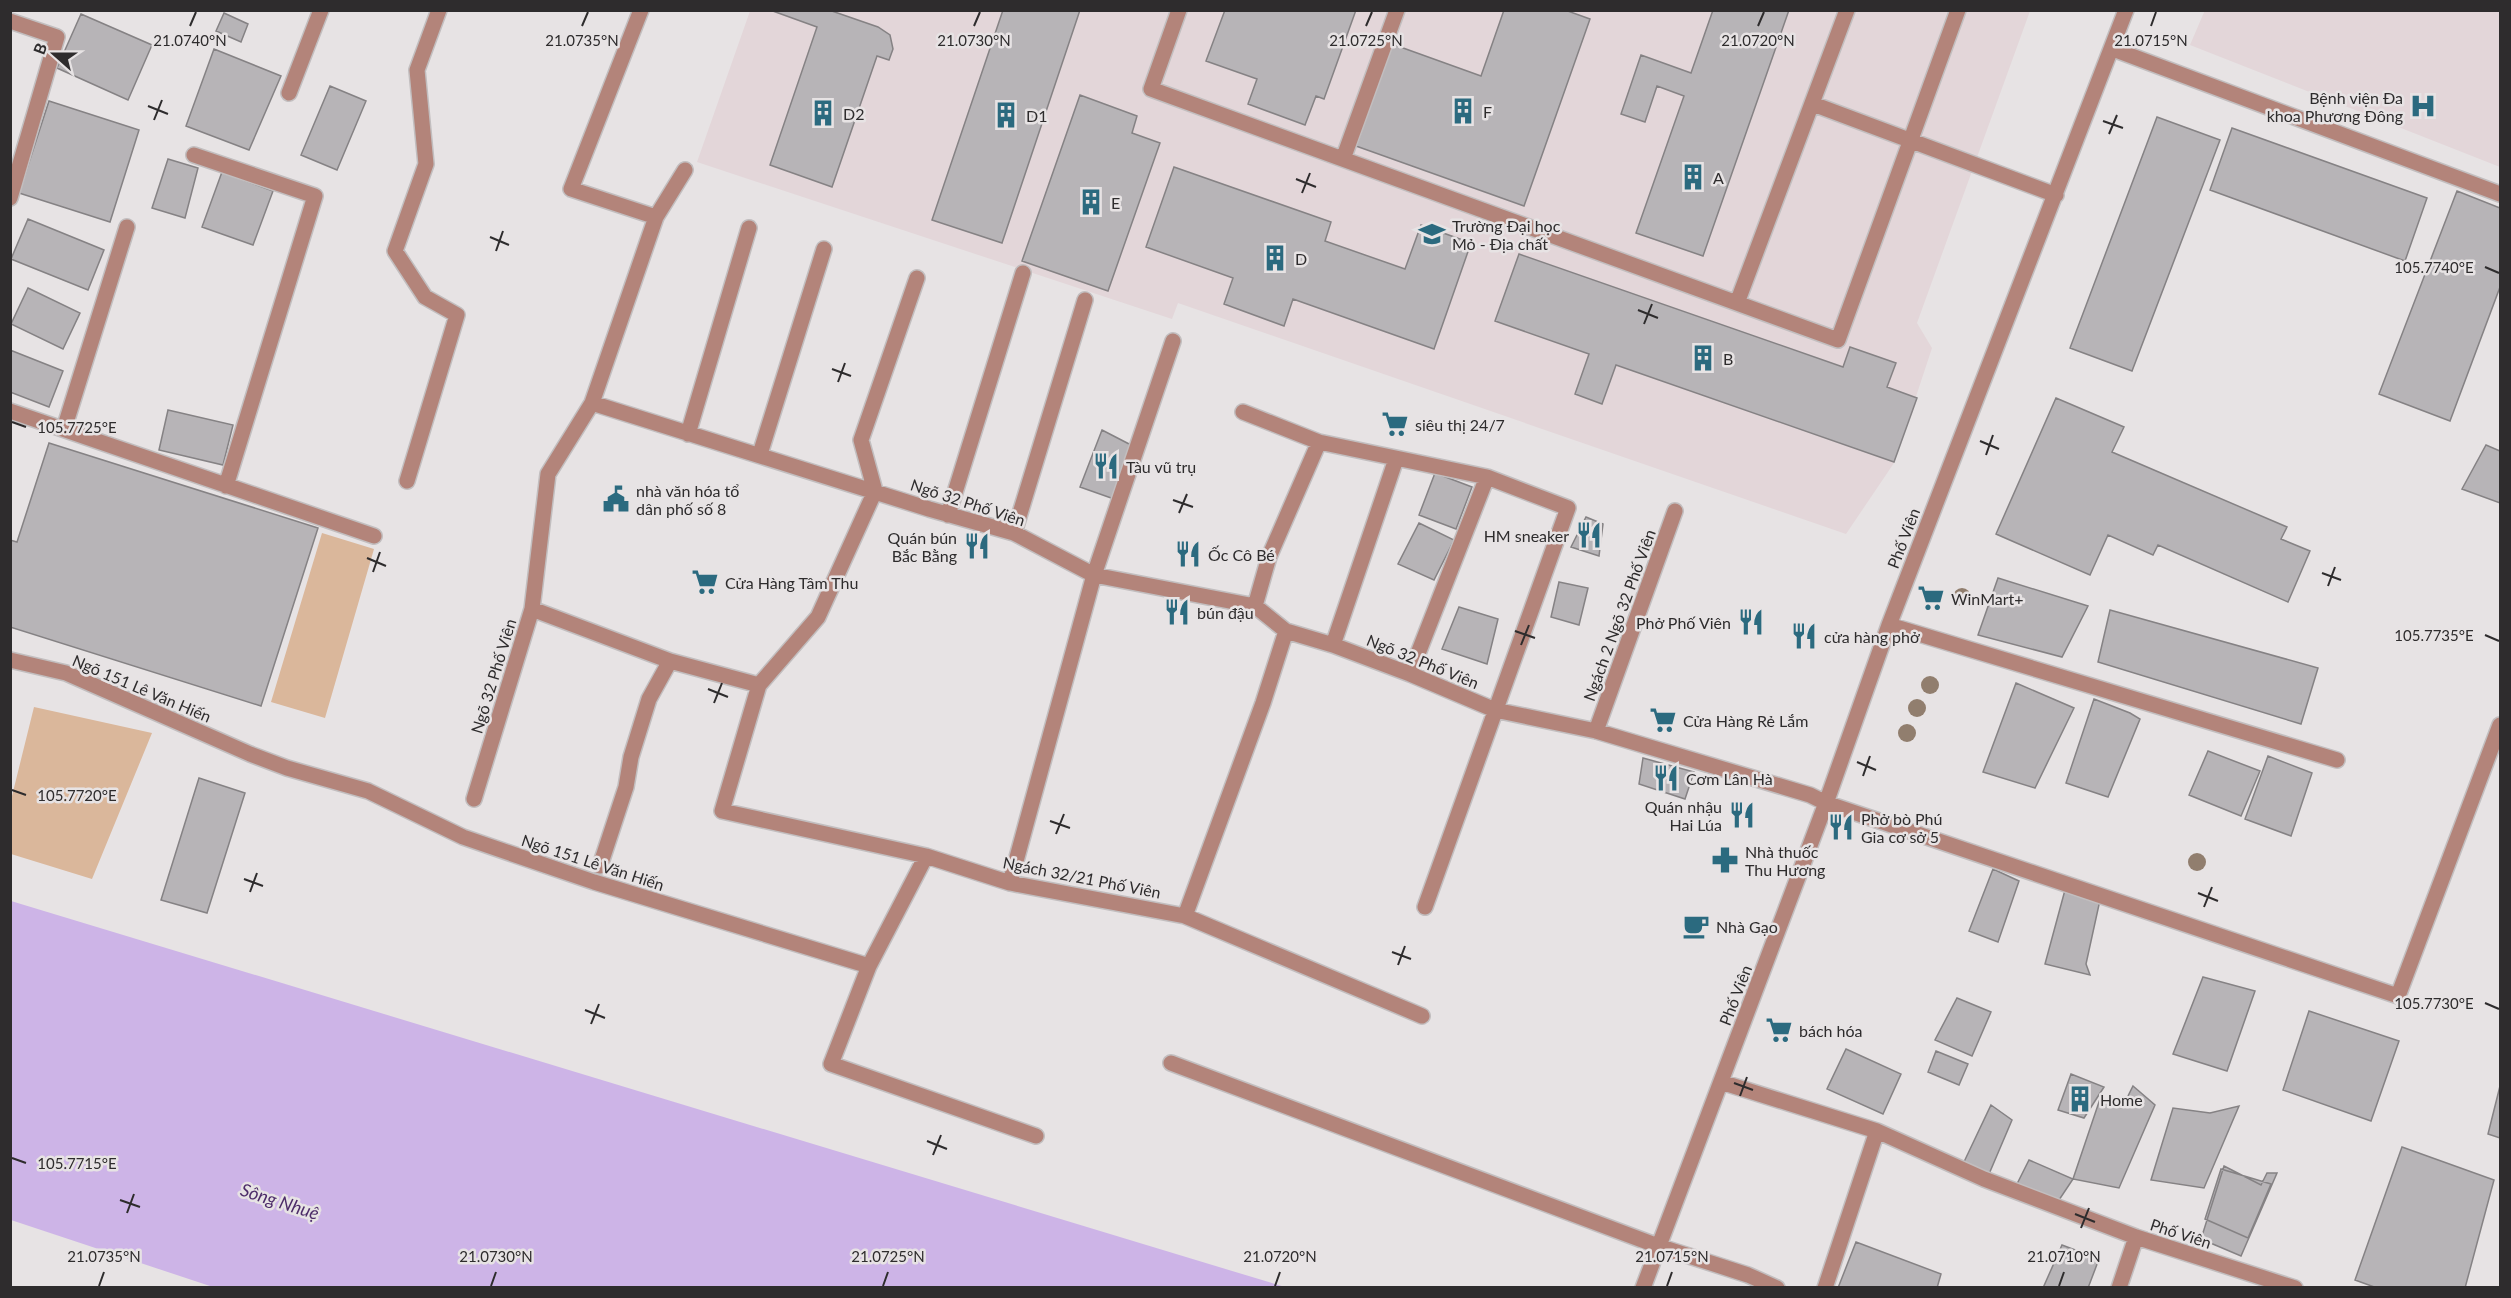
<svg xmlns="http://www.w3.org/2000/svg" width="2511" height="1298" font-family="Lato,sans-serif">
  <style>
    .built { fill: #e3d6d9 }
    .green { fill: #dab79b }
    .water { fill: #cdb4e7 }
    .building { fill: #b7b4b7; stroke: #858284; stroke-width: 1.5 }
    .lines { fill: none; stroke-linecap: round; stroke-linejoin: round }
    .minor-casing { stroke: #c2bebf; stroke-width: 18 }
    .minor { stroke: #b3847a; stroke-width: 15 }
    .tree { fill: #917e6e }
    .ticks { fill: none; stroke: #2e2c2d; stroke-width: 2 }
    .labels { text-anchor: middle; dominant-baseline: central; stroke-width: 5; stroke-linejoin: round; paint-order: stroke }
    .poi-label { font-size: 16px; fill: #2e2c2d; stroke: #e7e3e4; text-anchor: start }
    .street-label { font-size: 16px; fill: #2e2c2d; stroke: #e7e3e4 }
    .water-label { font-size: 18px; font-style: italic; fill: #4d2c69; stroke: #e7e3e4 }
    .ticks-label { font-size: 15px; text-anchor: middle; fill: #2e2c2d; stroke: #e7e3e4; stroke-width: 5; stroke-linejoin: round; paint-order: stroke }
  </style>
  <rect width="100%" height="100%" fill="#e7e3e4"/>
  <!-- built -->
  <path class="built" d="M2205,10L2500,11V167L2190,45Z
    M750,11H2030L1917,323L1932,348L1894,463L1846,534L1178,303L1172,319L697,162Z"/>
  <!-- green -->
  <path class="green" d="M322,533L374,549L325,718L271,702Z
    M34,707L152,733L92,879L11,854V800Z"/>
  <!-- water -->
  <path class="water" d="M11,901L1285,1287L216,1288L11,1220Z"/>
  <!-- building -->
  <path class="building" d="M770,10H829L878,27L890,35L893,49L889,60L877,56L832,187L770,165L817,27Z
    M1003,10H1080L1002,243L932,220Z
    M1225,10H1356L1324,99L1316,96L1305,125L1248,104L1257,79L1206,61Z
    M1504,10H1565L1590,19L1524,206L1356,146L1392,44L1481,76Z
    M1713,10H1789L1703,256L1636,233L1684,96L1657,86L1645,122L1621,114L1641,55L1691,73Z
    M224,13L248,24L241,42L216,31Z
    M81,14L152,45L128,100L57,68Z
    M214,49L281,76L249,150L186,126Z
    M330,86L366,101L337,170L301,155Z
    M1080,95L1137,116L1132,133L1160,143L1108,291L1022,261Z
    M49,101L139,130L110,222L19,193Z
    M2157,117L2220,140L2132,371L2070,348Z
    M2232,128L2427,198L2405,261L2210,190Z
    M168,159L198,168L185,218L152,208Z
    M1174,167L1331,222L1325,241L1405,269L1421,225L1471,243L1434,349L1293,299L1284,326L1224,304L1233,278L1146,247Z
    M222,172L273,191L253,245L202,227Z
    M2457,191L2500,208V287L2450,421L2379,394Z
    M28,219L104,250L88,290L11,259Z
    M1519,254L1843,367L1850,347L1896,363L1887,387L1917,398L1894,462L1616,365L1602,404L1575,394L1589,354L1495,321Z
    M28,288L80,313L63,349L11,324Z
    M10,350L63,371L49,407L10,392Z
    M2056,398L2124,427L2112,452L2287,527L2281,539L2310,551L2288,602L2158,545L2153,555L2108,535L2090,575L1996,534Z
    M168,410L233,425L223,465L159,450Z
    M1102,430L1131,445L1114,499L1080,487Z
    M49,443L318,528L261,706L10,627V540L17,542Z
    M2486,445L2500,451V503L2462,489Z
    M1435,473L1472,487L1456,529L1419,515Z
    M1586,517L1603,524L1599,556L1571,547Z
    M1419,523L1454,540L1434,580L1398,564Z
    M1998,578L2088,606L2062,657L1978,635Z
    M1559,582L1588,588L1579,625L1551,617Z
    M1459,607L1498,619L1487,664L1442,649Z
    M2110,610L2318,668L2301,724L2098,662Z
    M2016,683L2074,708L2035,788L1983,772Z
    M2094,699L2130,713L2140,719L2108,797L2066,783Z
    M2208,751L2260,771L2241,816L2189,795Z
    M2268,756L2312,773L2291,836L2245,819Z
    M1643,758L1694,772L1685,799L1639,784Z
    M199,778L245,793L207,913L161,900Z
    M1993,869L2019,881L1998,942L1969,931Z
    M2065,890L2100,900L2086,964L2090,975L2045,964Z
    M2203,977L2255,991L2227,1071L2173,1054Z
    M1957,998L1991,1012L1972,1056L1935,1040Z
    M2309,1011L2399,1041L2371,1121L2283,1090Z
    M1846,1049L1901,1074L1883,1114L1827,1089Z
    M1936,1051L1968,1064L1959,1085L1928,1072Z
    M2071,1074L2104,1087L2084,1118L2058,1110Z
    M2133,1086L2155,1105L2119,1188L2073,1179L2100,1099L2122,1108Z
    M2500,1086V1138L2488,1134Z
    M1991,1105L2012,1120L1989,1174L1963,1164Z
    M2239,1106L2204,1188L2151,1180L2173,1108L2210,1113Z
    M2402,1147L2494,1180L2465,1288H2377L2355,1280Z
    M2029,1160L2073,1179L2055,1206L2017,1184Z
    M2224,1166L2261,1185L2267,1173H2277L2241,1256L2201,1239Z
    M2221,1169L2271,1184L2248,1238L2205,1219Z
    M1856,1242L1941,1274L1937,1288H1838Z
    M2062,1245L2099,1259L2088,1288H2043Z"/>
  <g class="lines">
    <!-- minor casing -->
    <g class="minor-casing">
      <path id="minor" d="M641,10L571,189L656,217
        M1179,10L1151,89L1838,340L1958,10
        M10,21L57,37L10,198
        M2113,49L2500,194
        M289,93L321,10
        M1813,104L2056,195
        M194,155L315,196L226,486
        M1343,159L1397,10
        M917,278L861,440L875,491L818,617L759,685L722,811L926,856L1010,883L1185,916L1422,1016
        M1737,303L1847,10
        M592,403L656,217L685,170
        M10,411L374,536
        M1243,412L1319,442L1487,477L1568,508L1425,907
        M64,429L127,227
        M688,434L749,228
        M760,454L824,249
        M407,481L457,315L425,297L395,251L426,164L417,70L439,10
        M948,515L1023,273
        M1014,533L1085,300
        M1255,606L1269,557L1319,442
        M532,609L670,661L759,685
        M1889,625L2337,760
        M1333,645L1396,459
        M10,660L66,673L250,754L287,768L368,791L463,837L594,882L869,966
        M1410,674L1487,477
        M1596,731L1675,511
        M474,799L532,609L548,474L592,403L929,509L1014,533L1094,575L1255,606L1286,631L1333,645L1410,674L1495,710L1596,731L1810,795L1826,803L2398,996L2500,725
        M926,856L869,966L831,1064L1036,1136
        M600,866L626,787L631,757L649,699L670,661
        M1010,883L1094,575L1173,341
        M1185,916L1263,703L1286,631
        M1171,1063L1658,1246L1748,1275L1777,1288
        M1721,1082L1877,1131L1984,1179L2136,1237L2295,1288
        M1643,1288L1826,803L1889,625L2126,10
        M1825,1288L1877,1131
        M2119,1288L2136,1237"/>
    </g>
    <!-- minor -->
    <use href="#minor" class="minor"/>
  </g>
  <!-- trees -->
  <g class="tree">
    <circle cx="1962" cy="597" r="9"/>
    <circle cx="1930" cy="685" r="9"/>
    <circle cx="1917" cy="708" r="9"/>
    <circle cx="1907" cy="733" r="9"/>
    <circle cx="2197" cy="862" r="9"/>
  </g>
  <!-- ticks -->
  <path class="ticks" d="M190,26L196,12M582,26L588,12M974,26L980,12M1366,26L1372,12M1758,26L1764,12M2151,26L2156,12M148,106L168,114M154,120L162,100M2103,121L2123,128M2109,134L2117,115M1296,179L1316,187M1302,193L1310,173M490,237L509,245M496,251L503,231M2485,267L2499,273M1638,310L1658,318M1644,324L1652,304M832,369L851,376M838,382L845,363M12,422L26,427M1980,441L1999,449M1986,455L1993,435M1173,500L1193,507M1179,513L1187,494M367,558L386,566M373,572L380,552M2322,573L2341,580M2328,586L2335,567M1515,631L1535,638M2485,635L2499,641M1521,645L1529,625M708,689L728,697M714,703L722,683M1857,762L1876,770M1863,776L1870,756M12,790L26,795M1050,821L1070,828M1056,834L1064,814M244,879L263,886M250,892L257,873M2198,893L2218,901M2204,907L2212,887M1392,952L1411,959M1398,965L1405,946M2485,1003L2499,1009M585,1010L605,1018M591,1024L599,1004M1734,1083L1753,1090M1740,1096L1747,1077M927,1141L947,1149M933,1155L941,1135M12,1158L26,1163M120,1200L140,1207M127,1213L134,1194M2075,1214L2095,1222M2081,1228L2089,1208M99,1286L104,1272M491,1286L496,1272M883,1286L888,1272M1275,1286L1280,1272M1667,1286L1672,1272M2059,1286L2064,1272"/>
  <!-- icons -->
  <defs>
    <g id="hospital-bare" transform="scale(2.07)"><path d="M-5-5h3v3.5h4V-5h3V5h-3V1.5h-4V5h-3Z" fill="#2b6a7f" stroke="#e7e3e4" stroke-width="2.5" paint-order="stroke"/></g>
    <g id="building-bare" transform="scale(2.07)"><path d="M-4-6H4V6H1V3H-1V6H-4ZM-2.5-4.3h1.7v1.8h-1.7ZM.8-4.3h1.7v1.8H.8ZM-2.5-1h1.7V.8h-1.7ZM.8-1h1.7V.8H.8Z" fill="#2b6a7f" stroke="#e7e3e4" stroke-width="2.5" paint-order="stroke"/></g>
    <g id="university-bare" transform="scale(2.07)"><path d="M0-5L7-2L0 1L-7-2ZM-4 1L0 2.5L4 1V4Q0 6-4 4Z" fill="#2b6a7f" stroke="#e7e3e4" stroke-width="2.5" paint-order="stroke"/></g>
    <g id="supermarket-bare" transform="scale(2.07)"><path d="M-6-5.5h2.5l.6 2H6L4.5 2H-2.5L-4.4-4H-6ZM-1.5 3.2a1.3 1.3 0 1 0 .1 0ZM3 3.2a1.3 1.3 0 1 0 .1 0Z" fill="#2b6a7f" stroke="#e7e3e4" stroke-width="2.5" paint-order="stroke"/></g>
    <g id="restaurant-bare" transform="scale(2.07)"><path d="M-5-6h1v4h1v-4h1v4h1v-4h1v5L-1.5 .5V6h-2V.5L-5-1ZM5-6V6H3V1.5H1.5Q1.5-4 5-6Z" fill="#2b6a7f" stroke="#e7e3e4" stroke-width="2.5" paint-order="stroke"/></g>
    <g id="civic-bare" transform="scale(2.07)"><path d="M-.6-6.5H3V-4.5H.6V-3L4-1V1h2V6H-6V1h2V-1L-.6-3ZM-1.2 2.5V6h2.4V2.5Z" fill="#2b6a7f" stroke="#e7e3e4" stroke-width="2.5" paint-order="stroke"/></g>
    <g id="pharmacy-bare" transform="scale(2.07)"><path d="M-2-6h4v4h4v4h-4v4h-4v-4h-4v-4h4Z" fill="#2b6a7f" stroke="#e7e3e4" stroke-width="2.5" paint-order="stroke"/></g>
    <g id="cafe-bare" transform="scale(2.07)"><path d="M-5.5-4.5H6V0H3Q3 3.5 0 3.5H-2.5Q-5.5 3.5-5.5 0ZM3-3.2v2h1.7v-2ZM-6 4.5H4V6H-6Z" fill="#2b6a7f" stroke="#e7e3e4" stroke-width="2.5" paint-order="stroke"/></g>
  </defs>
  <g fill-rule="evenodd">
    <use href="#hospital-bare" x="2423" y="106"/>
    <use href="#building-bare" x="1463" y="111"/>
    <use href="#building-bare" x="823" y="113"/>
    <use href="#building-bare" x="1006" y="115"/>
    <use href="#building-bare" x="1693" y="177"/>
    <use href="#building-bare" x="1091" y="202"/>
    <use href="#university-bare" x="1432" y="234"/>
    <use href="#building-bare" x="1275" y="258"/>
    <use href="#building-bare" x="1703" y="358"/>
    <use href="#supermarket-bare" x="1395" y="424"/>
    <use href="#restaurant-bare" x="1106" y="466"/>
    <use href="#civic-bare" x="616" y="499"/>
    <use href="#restaurant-bare" x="1589" y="535"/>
    <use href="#restaurant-bare" x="977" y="546"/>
    <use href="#restaurant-bare" x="1188" y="554"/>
    <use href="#supermarket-bare" x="705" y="582"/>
    <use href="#supermarket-bare" x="1931" y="598"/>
    <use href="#restaurant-bare" x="1177" y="612"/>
    <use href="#restaurant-bare" x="1751" y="622"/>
    <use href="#restaurant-bare" x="1804" y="636"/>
    <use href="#supermarket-bare" x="1663" y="720"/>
    <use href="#restaurant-bare" x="1666" y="778"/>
    <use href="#restaurant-bare" x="1742" y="815"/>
    <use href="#restaurant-bare" x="1841" y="827"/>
    <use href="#pharmacy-bare" x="1725" y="860"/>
    <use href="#cafe-bare" x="1696" y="926"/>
    <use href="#supermarket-bare" x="1779" y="1030"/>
    <use href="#building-bare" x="2080" y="1099"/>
  </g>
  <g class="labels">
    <!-- poi labels -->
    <g class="poi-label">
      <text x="2403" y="97" text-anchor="end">Bệnh viện Đa<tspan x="2403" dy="18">khoa Phương Đông</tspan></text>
      <text x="1483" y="111">F</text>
      <text x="843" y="113">D2</text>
      <text x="1026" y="115">D1</text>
      <text x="1713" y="177">A</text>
      <text x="1111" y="202">E</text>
      <text x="1452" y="225">Trường Đại học<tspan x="1452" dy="18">Mỏ - Địa chất</tspan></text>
      <text x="1295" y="258">D</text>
      <text x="1723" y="358">B</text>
      <text x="1415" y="424">siêu thị 24/7</text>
      <text x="1126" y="466">Tàu vũ trụ</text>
      <text x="636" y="490">nhà văn hóa tổ<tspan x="636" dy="18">dân phố số 8</tspan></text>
      <text x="1569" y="535" text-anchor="end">HM sneaker</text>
      <text x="957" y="537" text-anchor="end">Quán bún<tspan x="957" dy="18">Bắc Bằng</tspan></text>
      <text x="1208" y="554">Ốc Cô Bé</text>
      <text x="725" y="582">Cửa Hàng Tâm Thu</text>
      <text x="1951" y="598">WinMart+</text>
      <text x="1197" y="612">bún đậu</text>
      <text x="1731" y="622" text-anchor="end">Phở Phố Viên</text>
      <text x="1824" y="636">cửa hàng phở</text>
      <text x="1683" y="720">Cửa Hàng Rẻ Lắm</text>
      <text x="1686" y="778">Cơm Lân Hà</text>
      <text x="1722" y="806" text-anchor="end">Quán nhậu<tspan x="1722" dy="18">Hai Lúa</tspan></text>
      <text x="1861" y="818">Phở bò Phú<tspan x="1861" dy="18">Gia cơ sở 5</tspan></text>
      <text x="1745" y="851">Nhà thuốc<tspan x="1745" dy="18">Thu Hương</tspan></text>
      <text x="1716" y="926">Nhà Gạo</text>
      <text x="1799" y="1030">bách hóa</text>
      <text x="2100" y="1099">Home</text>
    </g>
    <!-- street labels -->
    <g class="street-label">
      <text transform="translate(968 502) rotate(18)">Ngõ 32 Phố Viên</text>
      <text transform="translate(1903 538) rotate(-69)">Phố Viên</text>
      <text transform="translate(1619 615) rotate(-70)">Ngách 2 Ngõ 32 Phố Viên</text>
      <text transform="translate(1423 661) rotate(22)">Ngõ 32 Phố Viên</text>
      <text transform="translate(493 676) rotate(-73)">Ngõ 32 Phố Viên</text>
      <text transform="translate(142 688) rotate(23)">Ngõ 151 Lê Văn Hiến</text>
      <text transform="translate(593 862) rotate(18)">Ngõ 151 Lê Văn Hiến</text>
      <text transform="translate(1082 877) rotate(11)">Ngách 32/21 Phố Viên</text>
      <text transform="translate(1735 995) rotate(-69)">Phố Viên</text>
      <text transform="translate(2181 1233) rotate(18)">Phố Viên</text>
    </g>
    <!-- water labels -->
    <g class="water-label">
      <text transform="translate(280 1201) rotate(18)">Sông Nhuệ</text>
    </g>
  </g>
  <g class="ticks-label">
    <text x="190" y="46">21.0740°N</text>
    <text x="582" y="46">21.0735°N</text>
    <text x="974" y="46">21.0730°N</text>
    <text x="1366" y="46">21.0725°N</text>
    <text x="1758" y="46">21.0720°N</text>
    <text x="2151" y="46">21.0715°N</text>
    <text x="2434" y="273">105.7740°E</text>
    <text x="77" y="433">105.7725°E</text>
    <text x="2434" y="641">105.7735°E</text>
    <text x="77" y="801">105.7720°E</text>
    <text x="2434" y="1009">105.7730°E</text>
    <text x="77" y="1169">105.7715°E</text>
    <text x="104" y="1262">21.0735°N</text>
    <text x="496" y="1262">21.0730°N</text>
    <text x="888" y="1262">21.0725°N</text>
    <text x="1280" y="1262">21.0720°N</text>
    <text x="1672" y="1262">21.0715°N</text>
    <text x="2064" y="1262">21.0710°N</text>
  </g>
  <!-- border -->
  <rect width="2511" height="1298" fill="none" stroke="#2e2c2d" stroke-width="24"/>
  <!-- north arrow -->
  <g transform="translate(54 54) rotate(291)" stroke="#e7e3e4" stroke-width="4.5" paint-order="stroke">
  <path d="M0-4.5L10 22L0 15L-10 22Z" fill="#2e2c2d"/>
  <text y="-9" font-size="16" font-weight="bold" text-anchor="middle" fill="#2e2c2d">B</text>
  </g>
</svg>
